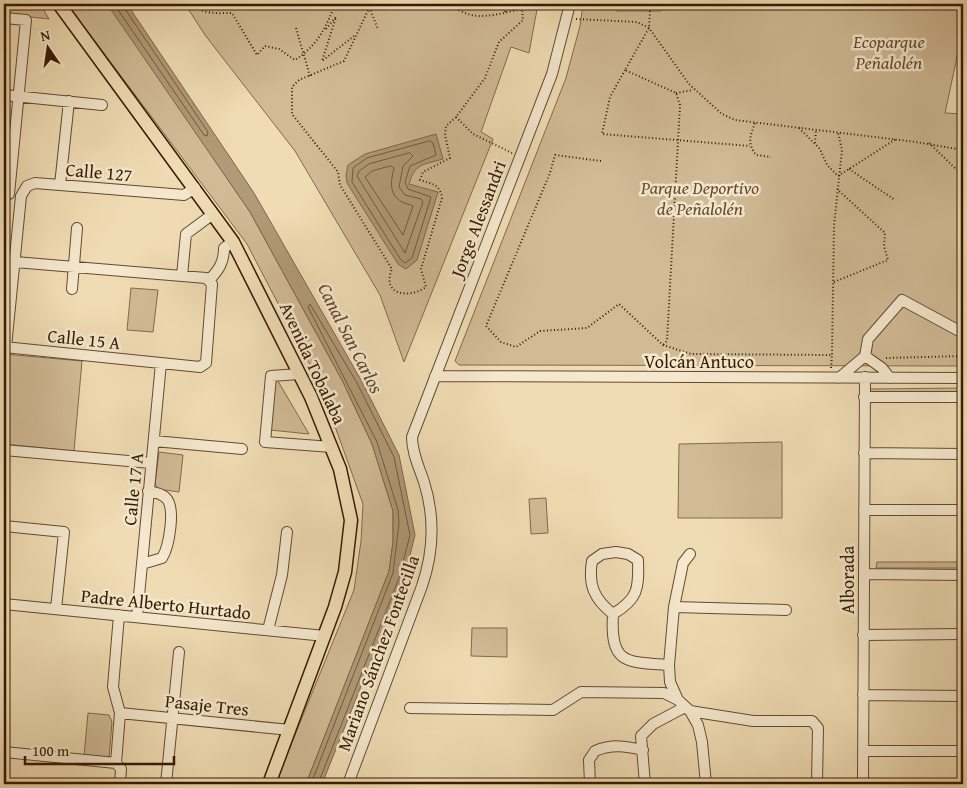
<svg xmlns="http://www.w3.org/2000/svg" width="967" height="788" font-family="'Gentium Book Plus',serif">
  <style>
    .green { fill: #d1bb96; stroke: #846a4c }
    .water { fill: #b19a77; stroke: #806748 }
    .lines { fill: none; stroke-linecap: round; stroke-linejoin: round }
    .shore { stroke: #745a3c; stroke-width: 1 }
    .minor-casing { stroke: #654a2e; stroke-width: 12 }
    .major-casing { stroke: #371a01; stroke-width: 15 }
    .path { stroke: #371a01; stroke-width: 2; stroke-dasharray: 1 2.5; stroke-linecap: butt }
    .minor { stroke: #f5e8ce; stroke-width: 10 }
    .major { stroke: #f0dcb4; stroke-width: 12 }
    .labels { text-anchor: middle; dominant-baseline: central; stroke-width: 5; stroke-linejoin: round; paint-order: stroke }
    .park-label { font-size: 18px; font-style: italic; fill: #654a2e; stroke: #f5e8ce }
    .street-label { font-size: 18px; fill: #371a01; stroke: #f5e8ce }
    .water-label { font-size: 19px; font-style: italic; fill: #62472a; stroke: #f5e8ce }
  </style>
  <rect width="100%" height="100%" fill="#f0dcb4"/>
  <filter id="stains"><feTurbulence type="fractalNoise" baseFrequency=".004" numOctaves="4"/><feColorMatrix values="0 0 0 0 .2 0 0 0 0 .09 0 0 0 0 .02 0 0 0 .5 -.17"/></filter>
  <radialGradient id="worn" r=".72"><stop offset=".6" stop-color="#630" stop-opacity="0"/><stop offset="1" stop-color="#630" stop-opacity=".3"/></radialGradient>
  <!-- green -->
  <path class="green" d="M4,4H40L49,19L4,14Z
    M67,4H107L120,21L250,212L343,382L372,444L393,511V542L389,571L306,784H275L354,590L361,541L363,504L319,382L247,244Z
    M185,4H538L529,53L511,47L481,132L493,139L404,362L380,295L295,151L205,35Z
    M583,4H616V11H661L662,4H963V29L945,113L963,114V366L459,365L455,361L566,78L580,26Z
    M131,288L158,290L153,332L127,330Z
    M4,354L82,361L74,451L4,444Z
    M275,376L309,434L270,430Z
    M963,388V394L869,395V389Z
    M782,442V518H678L679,444Z
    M159,452L183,455L179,492L158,489L155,484Z
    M546,498L548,533L531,534L529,499Z
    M877,562H963V568H876Z
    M472,628H507V657L471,656Z
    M88,713L109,715L112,722L109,758L84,756Z"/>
  <!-- water -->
  <path class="water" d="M107,4H127L254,193L361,380L399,455L415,535L404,579L322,784H306L389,571L393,542V511L372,444L343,382L250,212Z
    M436,134L443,159C423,165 415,163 409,184L438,192L417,260L406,269L398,264L347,183L346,175L348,165L365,154Z"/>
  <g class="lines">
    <!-- shore -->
    <path class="shore" d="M114,4L204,135L207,136L208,132L125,9L124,4
      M430,141L433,143L436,155L410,166L405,182L408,189L431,197L412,258L405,263L401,260L352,182L353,168L367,158Z
      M410,153L413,156L403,166L399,187L405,195L421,199L423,202L405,253L357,176L359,171L369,164Z
      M391,166L394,168C391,180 388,194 402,202C406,204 410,204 413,206L403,235L365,177L372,171Z
      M311,784L393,573L399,523L398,510L377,442L308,307L310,304L357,383L394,457L410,535L399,578L318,784"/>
    <!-- minor casing -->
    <g class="minor-casing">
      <path id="minor" d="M4,18L26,20L9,194
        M4,95L102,105
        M60,185L69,101
        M182,276L186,234L213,214
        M209,280C219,270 224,262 224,248L233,242
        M72,289L77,228
        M4,347L200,367L206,363L212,284L206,278L15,262
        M6,347L21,196L27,186L35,183L184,195L195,188
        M865,356L868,339L902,300L963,333
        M299,374L271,376L265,442L332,447
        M435,376L963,378
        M839,378L865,356L882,368L890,378
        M864,397H963
        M154,441L242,449
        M4,450L151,463
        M864,453L963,454
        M864,510H963
        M4,526L64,532L56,609
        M616,552L628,554L638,560C639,589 638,599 613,614C594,599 588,585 592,561L602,554Z
        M142,564L162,558C169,547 176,508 166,498C162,494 154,492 148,491
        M864,574L963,575
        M4,604L325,636
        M674,607L786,610
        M613,614C610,664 625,662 669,665
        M119,615L113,687L120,713L116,763L121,769L120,784
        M137,617L161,363
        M268,630L282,575L287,532
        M863,635L963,634
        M863,695L963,696
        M678,700L670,682L669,665L674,607L683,563L690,554
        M410,708L553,710L581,692L664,693L678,700L690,711L698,725L702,742L706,784
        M690,711L753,721H812L818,728L817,784
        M120,713L290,730
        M863,751H963
        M4,752L116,763
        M166,784L179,652
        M348,784L422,586C434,551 435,517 424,482C419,467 412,453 412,437L552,74L570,4
        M590,784L589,760L595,751C612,744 625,746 643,750
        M645,784L641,736L653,724L685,707
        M863,784L865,377"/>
    </g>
    <!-- major casing -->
    <g class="major-casing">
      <path id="major" d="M59,4L233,242L311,397L340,469L351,520L345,572L335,607L269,784"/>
    </g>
    <!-- path -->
    <path class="path" d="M194,4C202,15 219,13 232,13L257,55L265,46L279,49L295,60C317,46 326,28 335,4
      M368,4L378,29
      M371,4L344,61L299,80L292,87V114L338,172L340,185L392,269C381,295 409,299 426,287L421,269L442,198C440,184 432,184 420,180L423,172L450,158L445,135L446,126L456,117L485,78L499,42L523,20L522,9C496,14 473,24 451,4
      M650,11L649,28L625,70L676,93L680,105L667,341L663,345
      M505,12L507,4
      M576,19L637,22L649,28L689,84L722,114L735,120L916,142L963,150
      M296,28L310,76
      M326,29L336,17L322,61L354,36
      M625,70L610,97L602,134L750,146
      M676,93L693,90
      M456,117L473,134L512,153
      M755,123C750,136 747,143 756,155L771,157
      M799,128L820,149L827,165L838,176L896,139
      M815,143L816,130
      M929,143L957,170
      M601,161L555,155L550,173L486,326L501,342L516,347L540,331L587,328L619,304L663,345L691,354L832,355L834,226L842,150L838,132
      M849,169L895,200
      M834,282L888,260L884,246L885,233L837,189
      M886,358L963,356
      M831,368L832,355"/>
    <!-- minor -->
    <use href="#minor" class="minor"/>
    <!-- major -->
    <use href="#major" class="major"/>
  </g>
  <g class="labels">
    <!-- park labels -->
    <g class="park-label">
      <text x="889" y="41">Ecoparque<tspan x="889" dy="21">Peñalolén</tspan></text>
      <text x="700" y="187">Parque Deportivo<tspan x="700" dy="21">de Peñalolén</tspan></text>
    </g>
    <!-- street labels -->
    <g class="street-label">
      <text transform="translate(99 172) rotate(5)">Calle 127</text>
      <text transform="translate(478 219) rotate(-69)">Jorge Alessandri</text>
      <text transform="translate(84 339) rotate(6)">Calle 15 A</text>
      <text x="699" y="361">Volcán Antuco</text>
      <text transform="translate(313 363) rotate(65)">Avenida Tobalaba</text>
      <text transform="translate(133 489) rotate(-84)">Calle 17 A</text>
      <text transform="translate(847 580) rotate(-90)">Alborada</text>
      <text transform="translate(166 604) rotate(6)">Padre Alberto Hurtado</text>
      <text transform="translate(378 653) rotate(-70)">Mariano Sánchez Fontecilla</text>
      <text transform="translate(207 705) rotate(6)">Pasaje Tres</text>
    </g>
    <!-- water labels -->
    <g class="water-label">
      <text transform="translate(351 338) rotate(63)">Canal San Carlos</text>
    </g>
  </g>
  <!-- margin -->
  <rect width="967" height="788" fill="none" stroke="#f0dcb4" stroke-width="20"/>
  <rect x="5" y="5" width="957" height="778" fill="none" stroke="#371a01" stroke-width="2.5"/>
  <rect x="10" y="10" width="947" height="768" fill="none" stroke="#371a01"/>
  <!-- north arrow -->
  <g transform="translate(48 48) rotate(347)" stroke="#f5e8ce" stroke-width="4" paint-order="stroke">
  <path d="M0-4L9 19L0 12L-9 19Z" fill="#371a01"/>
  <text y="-8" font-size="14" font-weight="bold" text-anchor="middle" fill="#371a01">N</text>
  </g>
  <!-- scale -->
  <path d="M25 756v8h149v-8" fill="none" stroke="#371a01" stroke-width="2.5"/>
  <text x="32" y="756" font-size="15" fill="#371a01" stroke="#f5e8ce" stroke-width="4" paint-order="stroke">100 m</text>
  <rect width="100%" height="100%" filter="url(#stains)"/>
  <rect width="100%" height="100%" fill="url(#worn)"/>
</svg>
